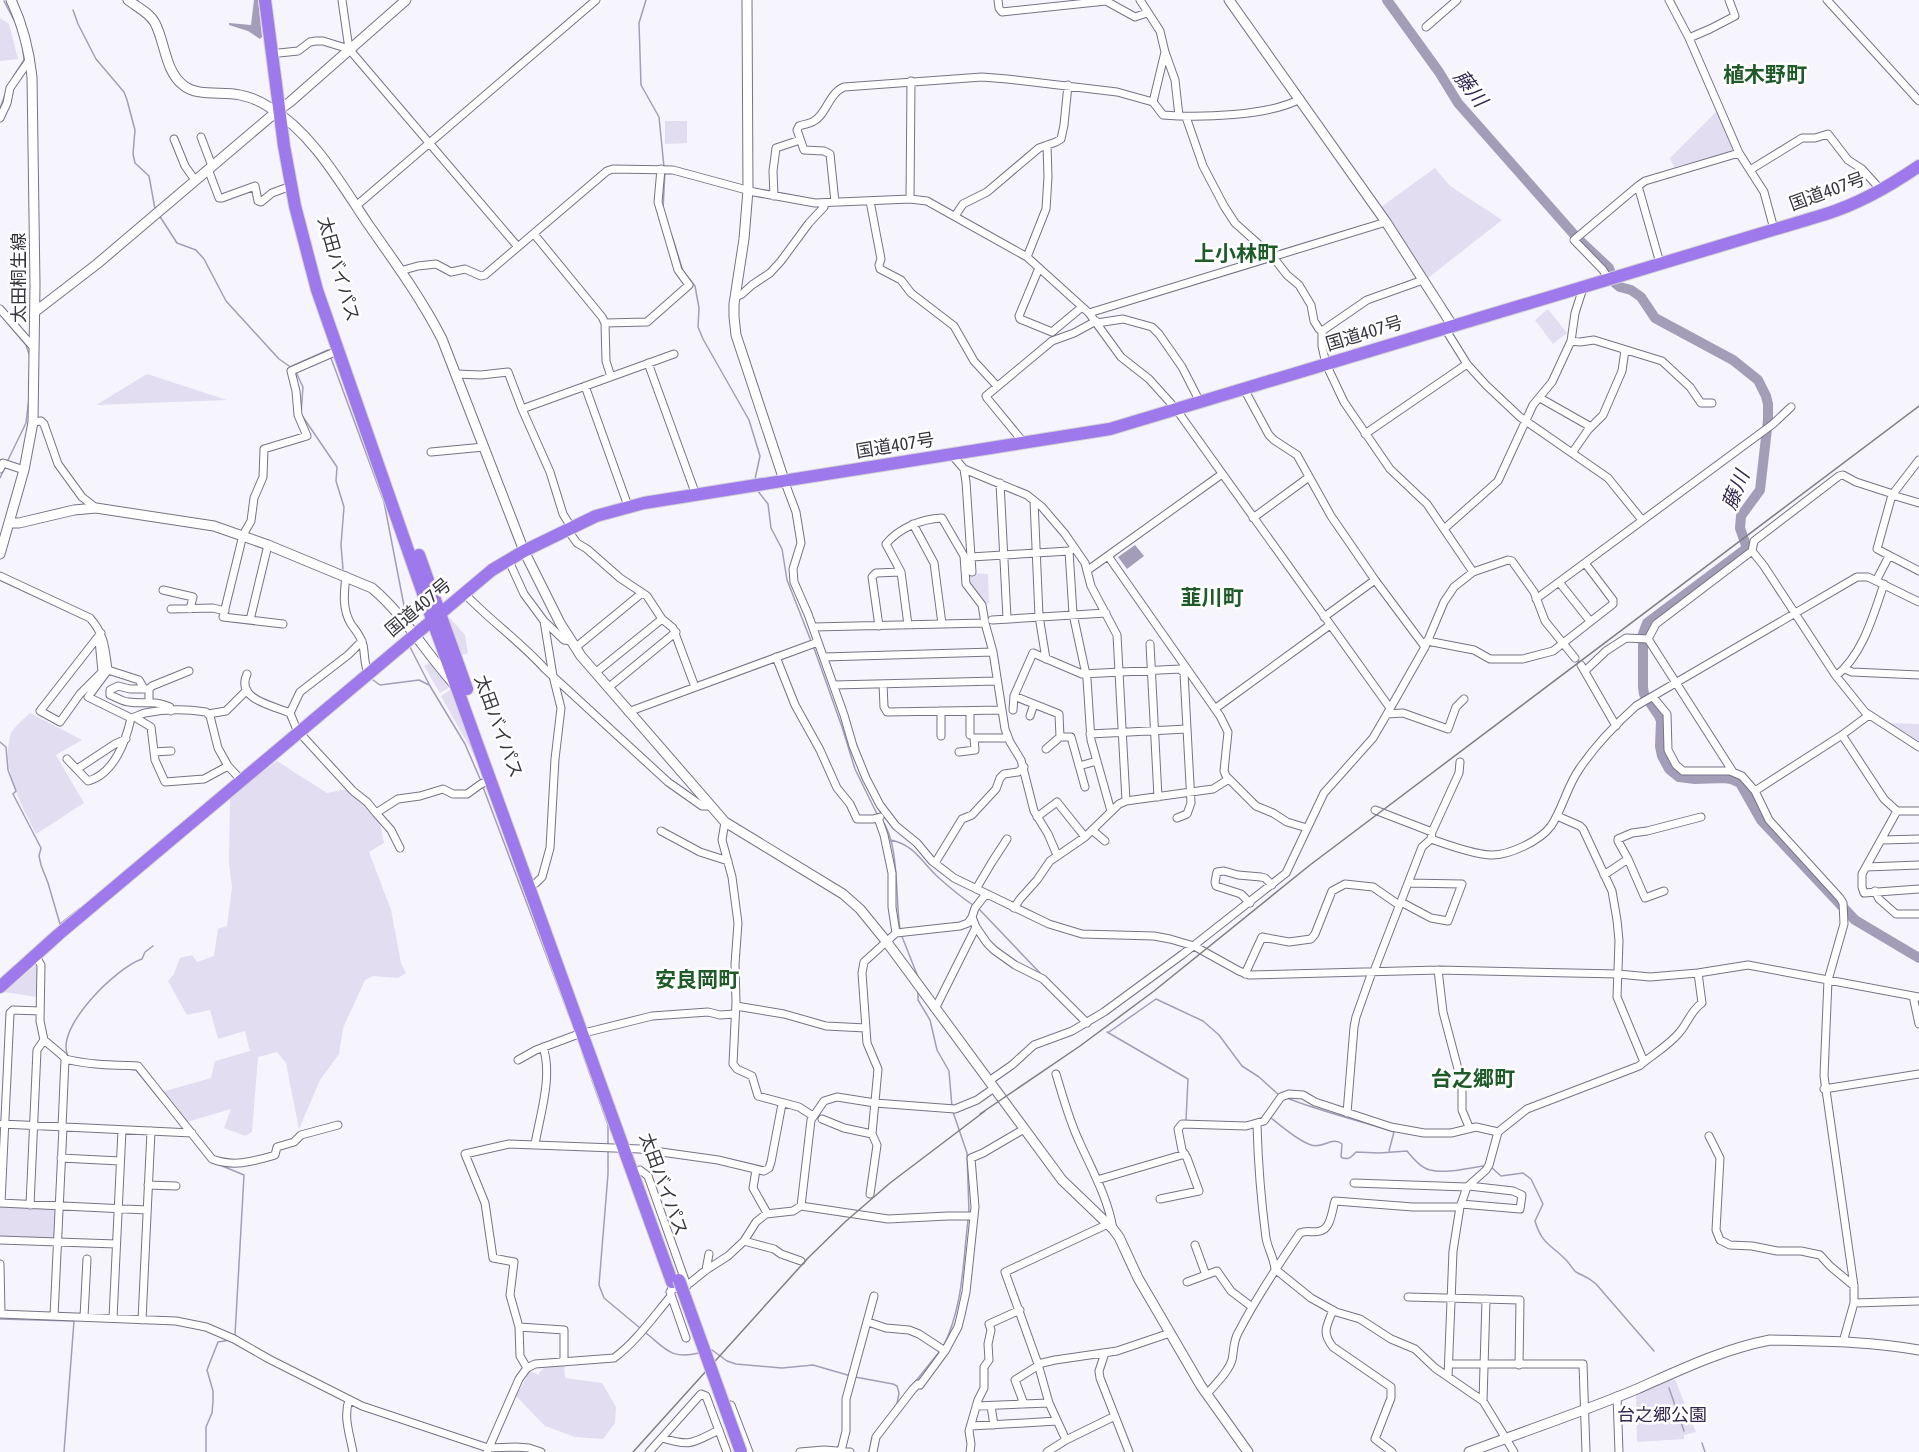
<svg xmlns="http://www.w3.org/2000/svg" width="1919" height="1452" font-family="'Asap Condensed','Noto Sans JP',sans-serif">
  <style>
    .green { fill: #e2ddf1 }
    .water { fill: #a39db8 }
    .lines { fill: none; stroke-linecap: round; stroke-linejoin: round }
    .stream { stroke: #a39db8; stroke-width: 1.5 }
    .river { stroke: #a39db8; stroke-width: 10 }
    .street-casing { stroke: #777385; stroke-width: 9 }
    .secondary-casing { stroke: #777385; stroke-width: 11 }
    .highway-casing { stroke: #d3d3d4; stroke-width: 14 }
    .street { stroke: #fff; stroke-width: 7 }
    .secondary { stroke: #fff; stroke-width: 9 }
    .highway { stroke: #9e79ec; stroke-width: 12 }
    .rail { stroke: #807e86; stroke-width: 1.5 }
    .highway-bridge-casing { stroke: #d3d3d4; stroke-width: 14; stroke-linecap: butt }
    .highway-bridge { stroke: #9e79ec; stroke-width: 12 }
    .labels { text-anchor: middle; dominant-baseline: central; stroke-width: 5; stroke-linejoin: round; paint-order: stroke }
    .street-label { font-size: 18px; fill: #37353d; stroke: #fff }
    .park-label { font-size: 18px; fill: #32264d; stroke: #fff }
    .water-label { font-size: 20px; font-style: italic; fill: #352951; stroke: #fff }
    .quarter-label { font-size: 21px; font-weight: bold; fill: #1f5a29; stroke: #fff }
  </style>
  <rect width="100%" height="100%" fill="#f6f5fd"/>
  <!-- green -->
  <path class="green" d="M0,18L9,24L18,59L0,61Z
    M1718,110L1733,151L1674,167L1670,158Z
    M665,121H687V143L665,144Z
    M1435,168L1450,186L1502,220L1428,278L1381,207Z
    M1548,309L1567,333L1553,344L1535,320Z
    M147,374L227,400L96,405Z
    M968,573L988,574L989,603L984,604L969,582Z
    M450,618L465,635L468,653L459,656L447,621Z
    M432,662L452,686L440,693L424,666Z
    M453,688L478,754L474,755L441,696Z
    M30,713L82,740L56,755L84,803L36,834C21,804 0,767 11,733C15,726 24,719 30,713Z
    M1887,723L1919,724V744Z
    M277,761L327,793L347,789L378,813L384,843L369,852L391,910L401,963L406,973L398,978L373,976L365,980L343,1028L339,1054L320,1080L299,1129L286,1063L277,1052L258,1057L252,1132L245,1136L224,1128L231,1109L187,1122L162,1092L211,1078L215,1061L250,1051L245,1031L218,1039L210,1010L187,1015L168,981L174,974L180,958L192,955L197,962L214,956L218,929L227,926L232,887L229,863L230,799L249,782Z
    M36,965L38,968L37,997L4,992Z
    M0,1206L53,1208L56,1211L55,1236L52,1238L0,1237Z
    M564,1365L565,1378L602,1383L616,1407L615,1423L603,1439L575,1437L545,1426L516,1396L530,1371L539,1375V1373L544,1368Z
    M1671,1377L1673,1380L1675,1379L1696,1432L1684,1435V1439L1637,1442L1636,1392Z"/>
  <!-- water -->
  <path class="water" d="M254,0H258L262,37L260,39L248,31L229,25V23L251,25Z
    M1135,545L1144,556L1127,569L1118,557Z"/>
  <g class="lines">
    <!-- stream -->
    <path class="stream" d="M646,0L639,23L641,85L659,117L664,167
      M4,1L16,24
      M73,10L78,24L96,59L124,92L127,100L135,130L133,154L135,163L149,176L155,209
      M13,77L24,60L23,49
      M0,108L5,95
      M663,209L665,171
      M159,215L177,243L196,250L204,259L226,301L279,359L292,368
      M672,236L683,271L695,286L699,308L698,327L703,339L749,420L760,456L755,479
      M4,319L26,345L29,354
      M331,358L384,502L406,616
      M292,366L328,350
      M296,372L303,387L301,414L337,467L336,481L344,507L341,545L343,569
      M8,460L26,423L29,398
      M0,478L5,467
      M757,490L768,504L771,528L782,549L787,580L811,641
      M409,645L430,686L465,744L481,781
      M814,648L842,727L855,769L877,814
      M373,680L380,685L419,680L429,685
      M0,742L6,747L8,770L16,791L13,794L41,848L39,856L41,865L48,883L60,924L80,908
      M483,787L570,1018
      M882,820C900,845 895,899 900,929
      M891,840C915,845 922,863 939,878C949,887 961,897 973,905
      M979,909L1040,973
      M901,934L918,977
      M918,990V1000L930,1020L937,1050L949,1071L952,1107
      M1107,1032L1188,1079L1186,1120
      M1109,1032L1156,999L1203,1021L1219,1035L1242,1066L1259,1077L1279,1095
      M582,1052L608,1125V1145
      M68,1056C54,1028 117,967 142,959L145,952L153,946
      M128,1069L136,1070L162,1102
      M1287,1098C1322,1112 1358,1120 1394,1132L1389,1151
      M953,1112L967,1153L969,1212
      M1270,1117C1281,1126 1298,1141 1311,1145C1323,1149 1332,1136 1342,1144L1341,1157C1348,1161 1351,1157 1356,1152L1379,1153L1407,1151C1413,1158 1421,1168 1430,1170C1446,1174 1467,1168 1484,1166
      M608,1150V1174L599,1285L604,1298L640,1328
      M215,1163L244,1175L235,1335
      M1491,1167L1501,1176L1523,1173L1531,1179L1543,1204L1535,1221C1542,1245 1552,1245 1567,1261C1570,1264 1572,1269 1576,1272C1585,1277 1587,1276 1596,1284L1654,1351
      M0,1319L74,1321L64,1452
      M646,1333C666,1349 671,1360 699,1353
      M943,1347C963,1308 963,1262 968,1220
      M709,1350H712L727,1361L736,1364L782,1368L813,1365L851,1376
      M855,1377L893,1384L897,1386L899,1393L897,1404
      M915,1382L940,1351
      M1669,1388L1684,1431
      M1702,1443L1705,1452
      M206,1452V1427L212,1413L213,1401V1391L207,1370L218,1342L230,1340
      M869,1452L872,1438"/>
    <!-- river -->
    <path class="river" d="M1387,0L1439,72L1458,103L1578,239L1609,268L1615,283L1620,287L1631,290L1641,297L1655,318L1733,360L1758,380L1766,396L1768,404V420L1760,490L1741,516L1740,528L1747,548L1647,623L1643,634V687L1644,694L1659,716L1661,721L1660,746L1662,756L1669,769L1679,777L1695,779L1724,778L1731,779L1740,783L1761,820L1855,920L1919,958"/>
    <!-- street casing -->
    <g class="street-casing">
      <path id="street" d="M342,0L349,49
        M998,0L999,8L1002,12L1106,1L1135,17L1147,13
        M1140,0L1160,31L1165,52L1153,102
        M1669,0L1689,38L1739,153L1764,192L1774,229
        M1827,0L1919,101
        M1426,27L1457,0
        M1689,38L1710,29L1735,16L1729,0
        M1165,52L1175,80L1179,116
        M279,53L298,51L310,42L316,41H323L349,49L518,247
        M1186,117L1203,166L1224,206L1235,223L1273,257L1287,275L1299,285L1311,305L1314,321L1319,329L1322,331V346L1326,364L1344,402L1390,469L1427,504L1473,572
        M0,118L7,103L10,88L30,59
        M201,137L212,166
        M174,139L185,166L195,180
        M208,169L219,198H222L255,186L258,201L261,202L272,193L291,186
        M1750,170L1802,138H1815L1828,134L1848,160L1862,169L1881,190
        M774,196L773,171L776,148L800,140
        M910,199L911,81
        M870,201L881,259L879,265L880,269L901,280L911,293L954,326L974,361L997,386
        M835,202L830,154L824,151L804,150L797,130L799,126C804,124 810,124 814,121C826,115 829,93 844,87L982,77L1007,79L1117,92L1153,102L1163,115C1199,118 1269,116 1300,99
        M356,206L596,0
        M955,216L963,204L987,192L1039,148L1056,142L1061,139L1064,125L1068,85
        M534,234L602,317L605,323L606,361L611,377
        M1027,257L1046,209L1048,177L1047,145
        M1660,263L1638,186L1645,181L1739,153
        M1039,268L1019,316L1020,319L1052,332L1082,307
        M400,271L418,266L436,264L451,272L465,269L481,276L485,275L607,171L613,169L673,170L754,192L815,203L910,199L927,201L1027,257L1089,313L1121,357L1149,379L1176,409L1390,708
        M1608,278L1603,270L1574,240L1638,186
        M735,297L742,294L752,285L770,273L781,261L809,223L824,207V203
        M0,309L34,348
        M1089,313L1386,222
        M605,323L647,322L689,285L678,270L658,202L661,169
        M1097,323L1123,319L1152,327L1159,334L1182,367L1200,402
        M1444,327L1467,364L1486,385L1520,417L1608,478L1642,520
        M1322,331L1367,300L1423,280
        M1571,341L1580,342L1594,340L1662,361L1690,387L1701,403H1712
        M648,363L696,495
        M456,374L481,375L508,372L522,409L550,472L563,514L571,527
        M585,386L628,506
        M1244,389L1269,435L1274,440L1297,455L1331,516L1375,580L1425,647
        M1540,398L1591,427
        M522,409L674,354
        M33,422L41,421L44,424L58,464L82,497L96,508
        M1365,434L1467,364
        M1024,443L987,398L986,396L1052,341L1074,333L1096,321
        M431,452L484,447
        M1572,453L1588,430L1603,415L1622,371L1625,350
        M952,455L964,469L1027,495L1042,507L1065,534L1085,563L1091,586L1117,635L1126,801
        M1919,460L1892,495L1877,549L1919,571
        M0,469L3,463L24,470
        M964,469L966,482L972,572
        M784,480L796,512L801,543L793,569L794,582L808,614L844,715L853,746L866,778L880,805L896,826L917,843L932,861L954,878L1049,924L1082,934L1154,936L1170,939L1194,946L1239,971L1249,975L1438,970L1618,974L1650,977L1698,973L1748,965L1919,997
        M1000,483L1007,618
        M1892,495L1919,503
        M1034,501L1039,616L1046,659
        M1253,518L1309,477
        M913,524L934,563L942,624
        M567,529L577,543L587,549L620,578L647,596L662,619L673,628L695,687
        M1444,529L1498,481L1533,405L1552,382L1571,341L1575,313L1584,285
        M1069,551L1073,614L1087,679L1091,740L1111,811
        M1752,551L1764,566L1836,676L1865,712L1919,747
        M1108,556L1220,716L1228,732L1224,771L1226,776L1256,806L1273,813L1287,822L1307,828
        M971,557L1069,551L1073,549
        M508,559L524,594L544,621L553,676L561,708L555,759L550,848L542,877L536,883
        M1088,570L1222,474
        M0,576L90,618C105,635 105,649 108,670L88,697L131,718C137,717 140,714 145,713C164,709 187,709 206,712L210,716L218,748L228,766L242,781
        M346,576C344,593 342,609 351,624C356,631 361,636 363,645C365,654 364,664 368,673
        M1876,581L1889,556
        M1559,582L1590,621
        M163,590L193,597L190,609
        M463,592C489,620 520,641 545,669L668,782L702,806H710
        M1536,599L1773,424L1791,407
        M171,609L213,608L225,611
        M1324,617L1375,580
        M250,620L268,545
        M992,620L1106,613
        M544,621L564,640L571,641
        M283,624L223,617L243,535L251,521L254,498L263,477L264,449L307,436L298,415L296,391L291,371L337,351
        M908,625L901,572L886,544C899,528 921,519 942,518L964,556L966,584L982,605L985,623L993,652L1005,729L1010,742L1021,760L1034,811L1048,834L1057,855
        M879,626L872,577L876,573L901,572
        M813,627L985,623
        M1648,639L1656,624L1752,551L1754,541L1839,476L1843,475L1856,482L1893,494
        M1648,639L1733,772
        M99,640L102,672L80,694L60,722L40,711L101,633
        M1427,641L1474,650L1490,659H1523L1553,651L1613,604V600L1585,563
        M1150,644L1158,797
        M575,648L642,593
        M776,657L795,705L820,750L837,788L850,804L857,819H873L880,817
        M824,657L993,652
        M1581,665L1616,726
        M1845,669L1852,672L1919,675
        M108,670L139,680L144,689
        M1585,671L1606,651L1626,638L1648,639
        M595,673L662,619
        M247,674C235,700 275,706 290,713L297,730L353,791L367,802L376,813L398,799L420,796L443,789L453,794H467L481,784L491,780
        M1836,676C1863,654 1873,616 1884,584
        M883,684L884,707L887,712L1002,710
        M834,685L997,681
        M608,688L676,632
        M149,689L152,686L189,671
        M1014,696L1059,714L1060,737H1071L1085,787
        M1653,697L1667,714L1668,750L1676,765L1683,771H1730L1742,776L1755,791L1769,820L1840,898L1843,903L1844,924L1828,980L1824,1076L1854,1286V1303L1843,1342
        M149,701V689H130L118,686L110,690V695C116,697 123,702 129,702C146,705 151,699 170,707L171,711
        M1216,708L1330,625
        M1013,710L1014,696L1033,653L1082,674L1180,669L1184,673L1191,803L1187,814L1177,818
        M941,711V736
        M970,711V735
        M628,712L818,642
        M290,713L300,692L348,655L362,641
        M208,714L226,711L247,690
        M1387,714L1403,713L1448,729L1456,707L1464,699
        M1030,716L1034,704
        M136,718L151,727L155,760L165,782L204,779L228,766
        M1090,734L1187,729
        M1842,735L1884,799L1897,811H1919
        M1046,749L1060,737
        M154,752L171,751
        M959,752L975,750L974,738H1008
        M67,759L88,781C114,774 126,741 131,718
        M1079,766L1097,761
        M77,769L115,744L126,739
        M1755,791L1842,735L1869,715
        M1375,810L1432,832
        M1897,811L1862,874V887L1864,893L1919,889
        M376,813L391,830L400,848
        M1557,816L1580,826L1583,829L1612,891L1617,920L1619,941L1617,997L1644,1062
        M1037,817L1057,802L1085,837
        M725,822L722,840L732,877L738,923L735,964L736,1002L733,1064L737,1069L752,1076L758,1096L799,1107L813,1116
        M1092,830L1105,841
        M661,831L700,852L728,861
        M1431,839L1432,832L1459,773L1460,762
        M1882,840L1919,839
        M1628,859L1645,898L1664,891
        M935,863L962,819L972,815L996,789L1000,778L1004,774L1018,772L1024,767
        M1866,867L1919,865
        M1604,875L1628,859L1618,841V839L1632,833L1647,831L1701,817
        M976,889L992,862L1007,839
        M1875,891L1879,899L1896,914H1919
        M986,894L975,908L972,917L976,927L987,943L994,950L1015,965L1043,979L1087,1023
        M1401,902L1431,918L1448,921L1462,884L1408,883
        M1250,903L1241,894L1216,886L1215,882L1217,872L1224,871L1238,875L1261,877L1265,878L1272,885
        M1014,908L1020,899L1037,880L1050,861L1085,837L1119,804L1126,801L1213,789L1229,779
        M896,933L960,926L968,923L972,917
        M35,955L41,965L40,1021L44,1040L63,1056L65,1059C89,1065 114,1065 138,1066L212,1159C233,1167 251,1162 272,1156L275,1155L277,1147L294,1142L301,1135L338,1125
        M1438,970L1443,1012L1462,1084V1110L1469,1127
        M1374,971L1422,847L1431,839C1448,845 1472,854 1490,855C1508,856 1540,841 1551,826C1563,808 1567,786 1580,768C1595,746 1616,724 1636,706L1857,577H1868L1919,602
        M1245,974L1262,937L1289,942L1311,939L1315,934L1332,891L1345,884L1373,887L1399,905
        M1913,996L1919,1024
        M736,1006L784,1014L826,1026L866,1028
        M935,1009L976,927
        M518,1060L536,1050L576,1035L652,1016L708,1012L720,1015L735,1014
        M1056,1074C1063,1097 1069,1120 1079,1141C1092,1170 1108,1198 1113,1229
        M989,1081L1012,1065L1034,1045L1072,1031L1104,1012L1183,954L1286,873L1324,793L1373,738L1387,714L1425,647L1444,602L1454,587L1473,572L1508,560L1512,561L1534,592L1545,621L1575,658
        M1824,1089L1919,1074
        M1347,1113L1354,1027L1356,1017L1372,972
        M822,1119L844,1128L872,1134L878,1069L867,1043L862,973L864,962L896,933L892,907V873L884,835L878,818
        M2,1124L192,1133
        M1257,1125C1258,1162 1261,1200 1266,1238C1268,1249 1274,1258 1275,1269L1311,1298L1336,1312L1360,1319L1391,1339L1415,1349L1435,1368L1483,1401L1514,1452
        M62,1127L65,1059
        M1709,1136L1720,1158L1716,1230L1720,1240L1730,1245L1752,1246L1777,1251H1801L1820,1255L1830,1266L1854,1286
        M535,1144C540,1115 553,1076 543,1047
        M61,1158L120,1161
        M640,1170L648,1176L687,1286
        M756,1170L753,1188L767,1213
        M1097,1180L1185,1154
        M1354,1183L1467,1187
        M148,1185L176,1186
        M870,1194L877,1145L872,1134
        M1160,1199L1199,1191L1187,1158L1182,1150L1178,1129L1182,1124L1246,1126L1264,1121L1281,1097L1289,1094L1303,1095L1315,1102L1391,1127L1424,1133H1451L1476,1127L1498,1132
        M0,1203L147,1210
        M1,1203L10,1013L13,1010L40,1011
        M1461,1204L1520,1209L1522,1195L1513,1191L1469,1186
        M30,1205L37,1050L44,1040
        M801,1206L811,1120L824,1101L837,1097L875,1103L955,1109L977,1100L994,1088
        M0,1240L116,1244
        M744,1241L774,1249L781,1254L801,1261
        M1195,1245L1206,1275
        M0,1264L1,1314
        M706,1270L709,1254
        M1187,1282L1217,1271L1231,1291L1252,1307
        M670,1292L686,1338
        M1408,1297L1520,1300L1519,1365
        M1854,1303L1919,1301
        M1333,1310C1327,1326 1321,1332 1333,1347L1391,1387V1398L1375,1439L1392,1452
        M0,1314L176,1321L206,1327L234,1339L269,1359L362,1406L488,1448L516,1447L529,1448L541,1452
        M54,1316L63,1127
        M84,1317L87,1259
        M113,1318L122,1130
        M142,1320L151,1131
        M868,1322L886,1328L909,1330L919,1334L945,1351
        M519,1327L564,1330V1362
        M1105,1353L1099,1371L1100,1378L1129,1452
        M1038,1364L1055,1360L1117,1351L1170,1333
        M1450,1364H1583L1586,1452
        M527,1368L520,1356L519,1327L510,1295L514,1262L493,1258L485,1203L465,1154L509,1144L640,1149L718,1160L764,1171L769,1168L771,1162L782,1104
        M1448,1377L1453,1251L1460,1207L1467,1187L1486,1170L1489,1165L1498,1132L1527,1109L1639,1066C1652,1055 1668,1046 1679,1033C1688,1023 1691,1010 1702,1003L1698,973
        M1207,1394C1215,1384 1228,1373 1232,1360C1234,1351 1233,1342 1238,1333C1256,1298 1278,1265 1300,1233C1307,1230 1313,1233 1320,1231C1331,1229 1332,1210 1335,1201L1413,1207H1460
        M1617,1396L1619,1452
        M349,1400C343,1417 350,1435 353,1452
        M1483,1401L1486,1299
        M1024,1404L1015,1380L1039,1365
        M731,1405L749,1452
        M976,1406L1049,1403
        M991,1406L994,1425
        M971,1426L1057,1421
        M662,1438C692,1447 692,1443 719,1430
        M1066,1440L1049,1403L1038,1364L1005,1272L1108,1224
        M841,1451L846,1431V1399L874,1296
        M487,1452L519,1379L527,1368L535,1364L614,1358C636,1342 653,1317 671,1296V1290L690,1283L706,1270L728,1256L744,1241L756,1222L766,1214L793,1211L801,1206L888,1219L948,1216H974
        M649,1452L701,1394L706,1396L727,1452
        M800,1452L824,1450L850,1452
        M873,1452L876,1437L913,1389L918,1384L920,1385L945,1351L958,1327L961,1315L966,1292L975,1207L971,1158L983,1153L1024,1129
        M970,1452L971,1444L969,1431L978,1400L984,1388V1367L989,1360L988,1344L991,1330L989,1324L1020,1310
        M1047,1452L1066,1440L1115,1416"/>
    </g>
    <!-- secondary casing -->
    <g class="secondary-casing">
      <path id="secondary" d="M128,0C137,7 150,13 155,23C165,42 165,71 183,85C197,97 222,91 240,95C250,97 260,101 269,107C312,132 341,184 368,224C394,261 421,298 442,339L524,551L560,623L581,656L725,822L843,894L860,909L886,941L1062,1180L1113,1229L1119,1237L1138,1278L1201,1386L1248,1452
        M747,0L748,190L744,239L734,304V317L736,335L784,480
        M1229,0L1386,222L1452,325
        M36,311L97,264L276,112L290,102L406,0
        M9,523H19L74,510L96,508L214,526L268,545L372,588C404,615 426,653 454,684
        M0,554L24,470L33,422L35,285L32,77C29,50 23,25 11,0
        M1469,1452C1525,1431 1582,1412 1637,1389C1680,1370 1723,1349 1770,1340C1820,1341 1870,1341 1919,1350"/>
    </g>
    <!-- highway casing -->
    <g class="highway-casing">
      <path id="highway" d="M265,0L284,146L295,206L317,290L432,619L672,1282
        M419,555L467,689
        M0,987L59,934L492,570L524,551L596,516L644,503L1110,429L1826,214C1861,203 1890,186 1919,166"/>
    </g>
    <!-- street -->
    <use href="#street" class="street"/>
    <!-- secondary -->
    <use href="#secondary" class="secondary"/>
    <!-- highway -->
    <use href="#highway" class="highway"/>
    <!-- rail -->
    <path class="rail" d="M980,1114L1080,1046L1154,991L1310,865L1919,406
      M633,1452L808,1258L845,1222L890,1183L985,1111"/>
    <!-- highway-bridge casing -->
    <g class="highway-bridge-casing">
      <path id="highway-bridge" d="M679,1280L741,1452"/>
    </g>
    <!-- highway-bridge -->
    <use href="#highway-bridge" class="highway-bridge"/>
  </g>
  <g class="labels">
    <!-- street labels -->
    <g class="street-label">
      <text transform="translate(1827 191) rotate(-20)">国道407号</text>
      <text transform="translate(339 269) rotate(74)">太田バイパス</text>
      <text transform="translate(18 278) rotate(-90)">太田桐生線</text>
      <text transform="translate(1364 333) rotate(-17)">国道407号</text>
      <text transform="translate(895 445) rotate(-9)">国道407号</text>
      <text transform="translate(418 607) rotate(-40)">国道407号</text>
      <text transform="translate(499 726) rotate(70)">太田バイパス</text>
      <text transform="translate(664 1184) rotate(70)">太田バイパス</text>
    </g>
    <!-- park labels -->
    <g class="park-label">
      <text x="1662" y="1414">台之郷公園</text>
    </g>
    <!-- water labels -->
    <g class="water-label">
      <text transform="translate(1471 88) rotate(52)">藤川</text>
      <text transform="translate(1735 490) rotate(-68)">藤川</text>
    </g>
    <!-- quarter labels -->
    <g class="quarter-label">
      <text x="1765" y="74">植木野町</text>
      <text x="1236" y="253">上小林町</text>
      <text x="1212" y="597">韮川町</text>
      <text x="697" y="979">安良岡町</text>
      <text x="1473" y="1078">台之郷町</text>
    </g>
  </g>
</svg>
